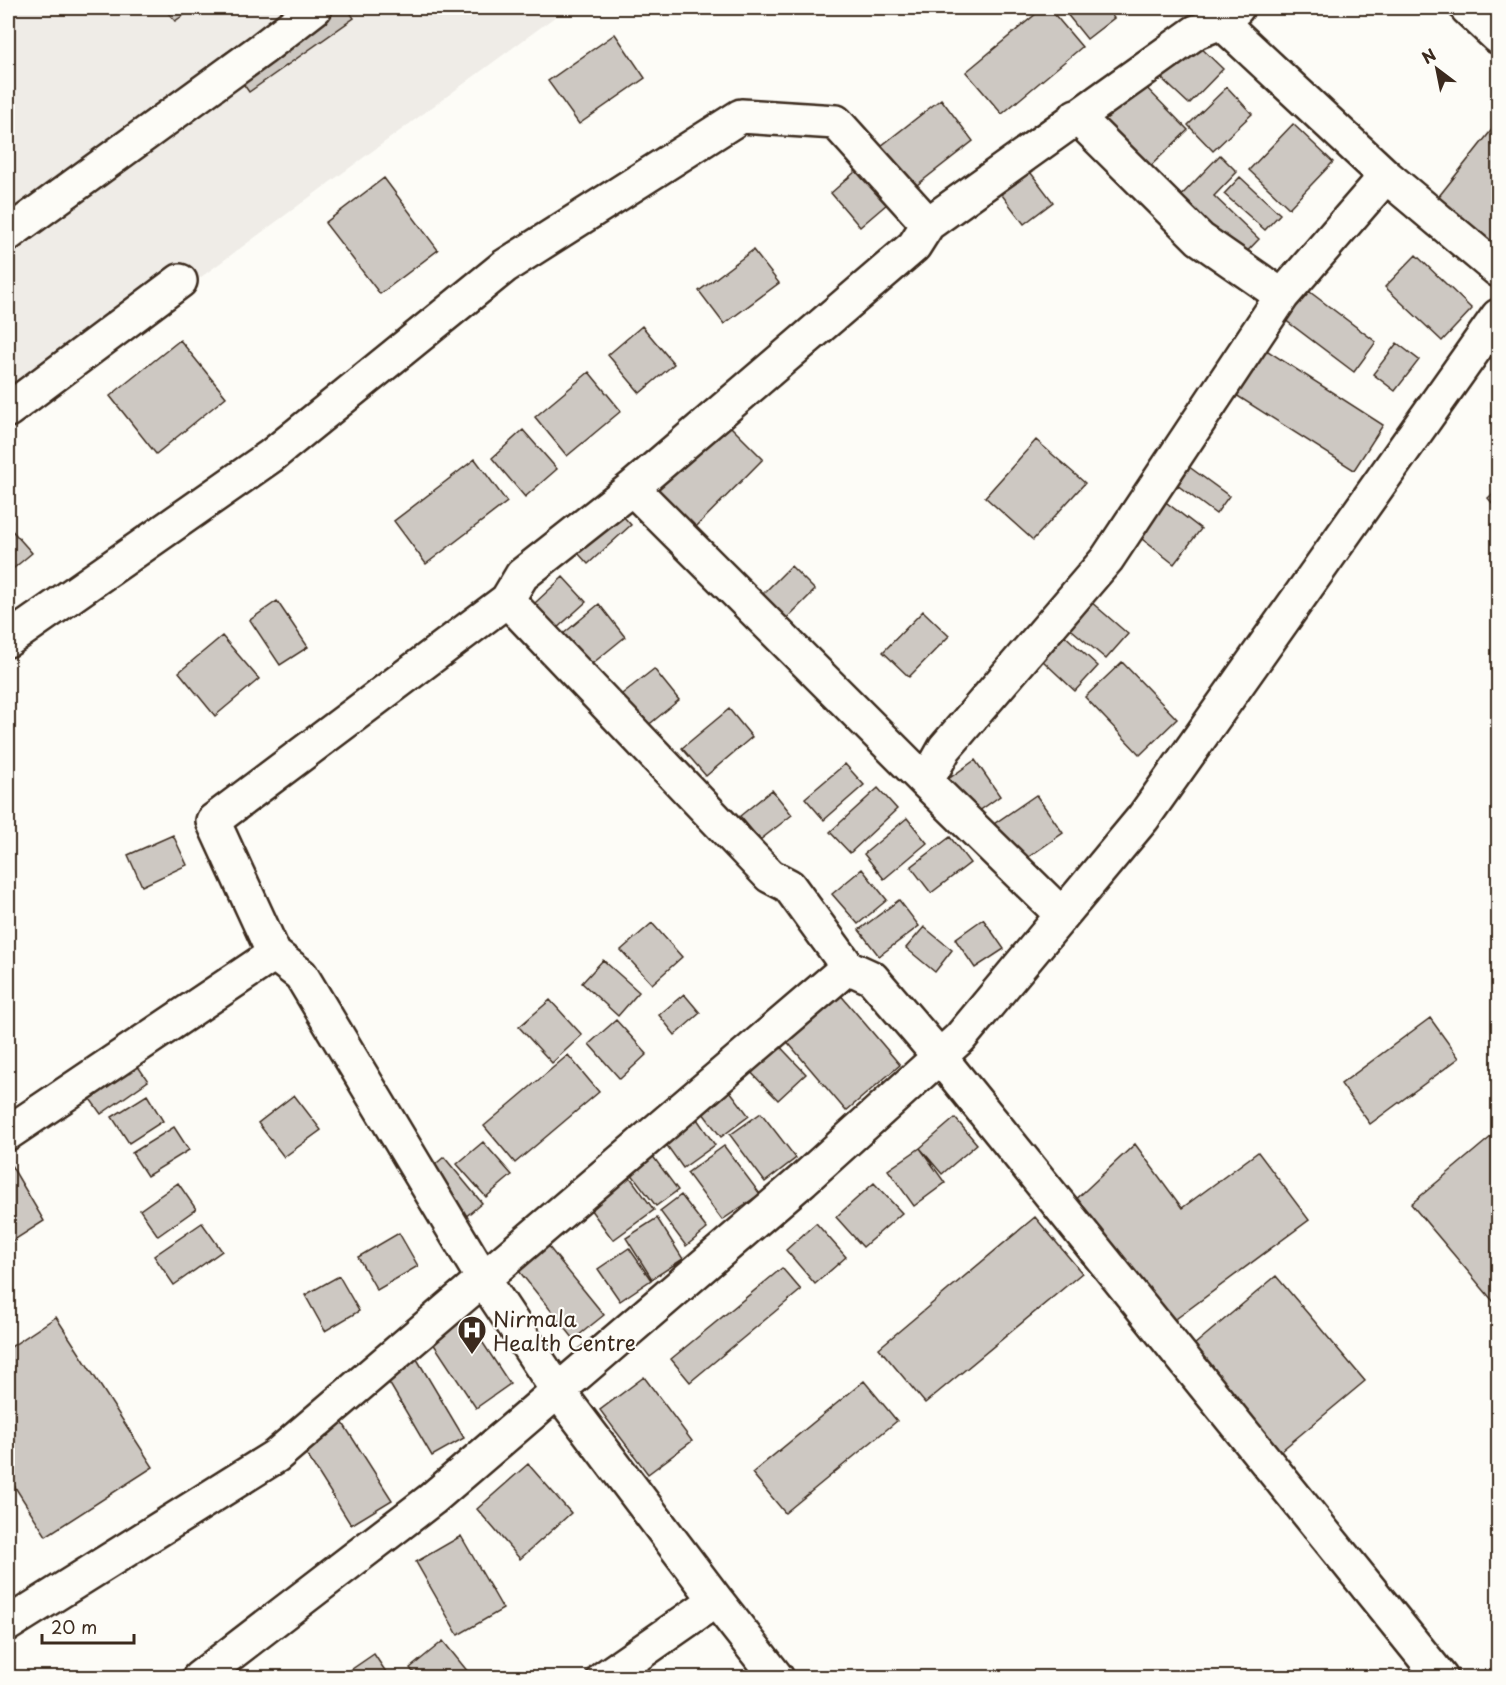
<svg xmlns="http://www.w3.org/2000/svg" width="1506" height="1685" font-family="'Playpen Sans',sans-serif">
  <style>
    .built { fill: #efece7 }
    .building { fill: #cdc8c2; stroke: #3b2a1e; stroke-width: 1.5 }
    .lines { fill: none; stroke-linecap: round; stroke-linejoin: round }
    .street-casing { stroke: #3b2a1e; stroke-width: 38 }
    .secondary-casing { stroke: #3b2a1e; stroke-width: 38 }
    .street { stroke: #fdfcf7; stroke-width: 33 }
    .secondary { stroke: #fdfcf7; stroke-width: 33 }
    .labels { text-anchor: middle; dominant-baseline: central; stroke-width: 4.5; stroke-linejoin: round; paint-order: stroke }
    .poi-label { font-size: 21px; fill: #3b2a1e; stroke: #fdfcf7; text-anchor: start }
  </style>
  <rect width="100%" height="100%" fill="#fdfcf7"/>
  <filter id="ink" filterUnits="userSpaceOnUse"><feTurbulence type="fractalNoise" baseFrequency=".0167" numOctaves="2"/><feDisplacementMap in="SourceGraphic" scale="12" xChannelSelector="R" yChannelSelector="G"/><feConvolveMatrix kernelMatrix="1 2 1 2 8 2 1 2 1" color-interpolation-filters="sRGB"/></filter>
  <g filter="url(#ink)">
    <!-- built -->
    <path class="built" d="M8,8H567L8,419Z"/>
    <!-- building -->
    <path class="building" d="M164,8H194L175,21Z
      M291,8H347L354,18L249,92L223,55Z
      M1043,8H1049L1082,47L1002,114L966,72Z
      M1062,8H1106L1114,18L1087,39Z
      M615,34L645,78L579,124L548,81Z
      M1194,41L1223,69L1189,104L1159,76Z
      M1132,73L1188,130L1141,175L1086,118Z
      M1227,87L1252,114L1213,151L1188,125Z
      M941,99L973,141L908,192L876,150Z
      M1498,122V258L1432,205Z
      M1293,124L1333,162L1289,208L1249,170Z
      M1220,155L1237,172L1214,196L1259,239L1235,264L1173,204Z
      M1018,156L1053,202L1024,224L989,178Z
      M864,164L894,198L860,227L831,193Z
      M1240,177L1280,214L1265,230L1224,194Z
      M384,178L438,250L380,294L325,223Z
      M753,250L779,283L724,324L699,291Z
      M1416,255L1472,309L1442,341L1385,287Z
      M1294,280L1376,342L1354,372L1272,310Z
      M642,326L674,364L640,393L608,355Z
      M1243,335L1383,425L1354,470L1214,381Z
      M180,340L226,397L156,454L110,396Z
      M1397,343L1419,360L1395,391L1373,374Z
      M589,372L621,411L567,456L535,417Z
      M713,409L763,459L687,536L636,486Z
      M523,430L557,469L525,497L492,458Z
      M1036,440L1085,483L1033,540L985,497Z
      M1170,453L1229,496L1216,514L1157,470Z
      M475,459L507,502L426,564L394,521Z
      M1146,487L1201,529L1174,564L1119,521Z
      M1498,489V510L1488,498Z
      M601,491L631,525L588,564L557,530Z
      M8,526L32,553L8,573Z
      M791,566L815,590L783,622L759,598Z
      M563,577L586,602L545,639L522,615Z
      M1075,588L1128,634L1106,659L1052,613Z
      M277,601L308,647L280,665L250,620Z
      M599,604L625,637L577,676L551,644Z
      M923,611L949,636L909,677L883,652Z
      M1050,622L1098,666L1075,691L1027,646Z
      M222,636L259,679L215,716L179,672Z
      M1122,662L1177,719L1140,755L1085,697Z
      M654,669L679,700L635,736L609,704Z
      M729,709L752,737L706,776L682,748Z
      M975,760L1000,796L972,816L947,780Z
      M845,764L864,785L824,820L805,798Z
      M878,788L897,809L850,853L830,832Z
      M772,790L792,815L760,840L740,816Z
      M1036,795L1063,833L1014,867L988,828Z
      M907,818L927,843L884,879L864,854Z
      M173,835L187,865L142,886L128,855Z
      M950,837L970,863L931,893L911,867Z
      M862,869L887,900L858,924L832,894Z
      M899,900L919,926L879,956L859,930Z
      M983,919L1004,949L975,968L955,939Z
      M652,923L682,957L652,984L621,950Z
      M924,927L952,950L935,972L906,948Z
      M603,960L639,992L618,1016L582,983Z
      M833,986L900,1065L846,1111L779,1032Z
      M684,994L700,1013L675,1035L659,1015Z
      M550,1000L582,1035L552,1063L519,1027Z
      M1430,1018L1459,1058L1370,1124L1341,1084Z
      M616,1020L647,1054L620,1079L589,1044Z
      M771,1037L806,1074L778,1100L742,1063Z
      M120,1040L148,1081L101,1114L72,1074Z
      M568,1055L599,1092L515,1163L484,1126Z
      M721,1079L749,1116L721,1137L693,1100Z
      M147,1095L163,1121L129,1143L112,1117Z
      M294,1095L321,1130L284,1157L258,1123Z
      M686,1103L715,1145L683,1168L653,1126Z
      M761,1113L796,1158L765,1182L730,1135Z
      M955,1118L977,1144L942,1174L920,1148Z
      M174,1127L189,1150L147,1176L132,1153Z
      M1492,1136L1498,1143V1307L1411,1204Z
      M483,1142L512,1175L486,1197L457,1164Z
      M643,1143L678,1190L656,1206L621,1160Z
      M1135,1144L1182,1208L1258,1152L1309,1220L1161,1330L1070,1205Z
      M724,1146L760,1194L722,1220L687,1173Z
      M920,1148L945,1183L914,1206L888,1170Z
      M444,1157L482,1203L445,1234L407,1188Z
      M617,1159L654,1210L613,1240L576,1190L601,1199L614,1190L600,1172Z
      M8,1160L44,1221L8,1244Z
      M178,1183L196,1209L158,1236L140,1210Z
      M874,1183L902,1213L863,1247L836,1217Z
      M681,1195L707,1229L686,1246L660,1211Z
      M1035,1217L1082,1273L925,1403L879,1348Z
      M657,1218L683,1259L652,1279L626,1238Z
      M202,1223L222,1251L174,1285L154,1256Z
      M816,1223L846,1257L815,1284L786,1250Z
      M399,1233L418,1266L377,1290L358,1257Z
      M539,1235L604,1315L574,1339L510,1260Z
      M629,1248L651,1280L620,1301L598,1269Z
      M782,1268L801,1290L690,1382L671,1359Z
      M339,1276L359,1311L325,1331L305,1295Z
      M1276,1276L1365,1381L1270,1460L1182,1355Z
      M456,1302L510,1384L476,1408L421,1325Z
      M56,1317L153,1467L46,1536L8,1476V1349Z
      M405,1339L464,1438L432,1456L374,1357Z
      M644,1377L692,1441L648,1474L600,1410Z
      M864,1381L897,1421L785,1513L752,1473Z
      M332,1406L392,1500L351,1525L292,1431Z
      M528,1464L571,1513L520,1559L477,1509Z
      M461,1536L503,1609L458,1635L416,1562Z
      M443,1641L473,1678H418L410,1668Z
      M374,1654L390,1678H339Z
      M639,1661L650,1678H612Z"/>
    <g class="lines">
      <!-- street casing -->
      <g class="street-casing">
        <path id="street" d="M1467,8L1498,37
          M1221,22L1386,176L1498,270
          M1076,116L1200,239L1282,296
          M8,234L262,49L315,8
          M8,410L180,281
          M632,488L926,782L1062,915
          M507,600L770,876L789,886L848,967L872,978L939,1056L1441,1678
          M8,640L271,456L505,266L741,116L836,122L928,224
          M926,782L945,748L1107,559L1282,296L1386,176
          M8,1133L274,954
          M8,1624L276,1456L848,967
          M604,1678L716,1600
          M777,1678L716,1600L558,1391L484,1280L301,975L274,954L213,821L507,600L522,575L632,488L914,246L928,224L1196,32L1221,22L1237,8"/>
      </g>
      <!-- secondary casing -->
      <g class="secondary-casing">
        <path id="secondary" d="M199,1678L432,1499L803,1180L960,1038L1143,818L1498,316"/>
      </g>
      <!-- street -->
      <use href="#street" class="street"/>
      <!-- secondary -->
      <use href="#secondary" class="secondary"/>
    </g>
  </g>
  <!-- icons -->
  <defs>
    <g id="hospital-pin" transform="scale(1.5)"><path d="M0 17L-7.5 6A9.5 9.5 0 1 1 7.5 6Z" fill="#3b2a1e" stroke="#fdfcf7"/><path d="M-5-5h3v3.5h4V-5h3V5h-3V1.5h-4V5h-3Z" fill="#fff"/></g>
  </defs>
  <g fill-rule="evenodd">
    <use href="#hospital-pin" x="472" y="1330"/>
  </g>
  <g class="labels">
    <!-- poi labels -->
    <g class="poi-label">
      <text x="493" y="1318">Nirmala<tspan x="493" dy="24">Health Centre</tspan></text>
    </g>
  </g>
  <!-- margin -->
  <rect width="1506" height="1685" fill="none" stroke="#fdfcf7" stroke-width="30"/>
  <rect x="15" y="15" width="1476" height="1655" fill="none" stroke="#3b2a1e" stroke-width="2" filter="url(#ink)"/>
  <!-- north arrow -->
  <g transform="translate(1437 69) rotate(328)" stroke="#fdfcf7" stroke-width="4.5" paint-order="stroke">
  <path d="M0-4.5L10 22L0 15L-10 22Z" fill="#3b2a1e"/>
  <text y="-9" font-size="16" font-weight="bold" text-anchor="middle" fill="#3b2a1e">N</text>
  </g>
  <!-- scale -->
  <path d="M42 1634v9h92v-9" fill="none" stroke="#3b2a1e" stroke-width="3"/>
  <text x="51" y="1634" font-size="18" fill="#3b2a1e" stroke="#fdfcf7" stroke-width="4.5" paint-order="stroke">20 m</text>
</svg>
